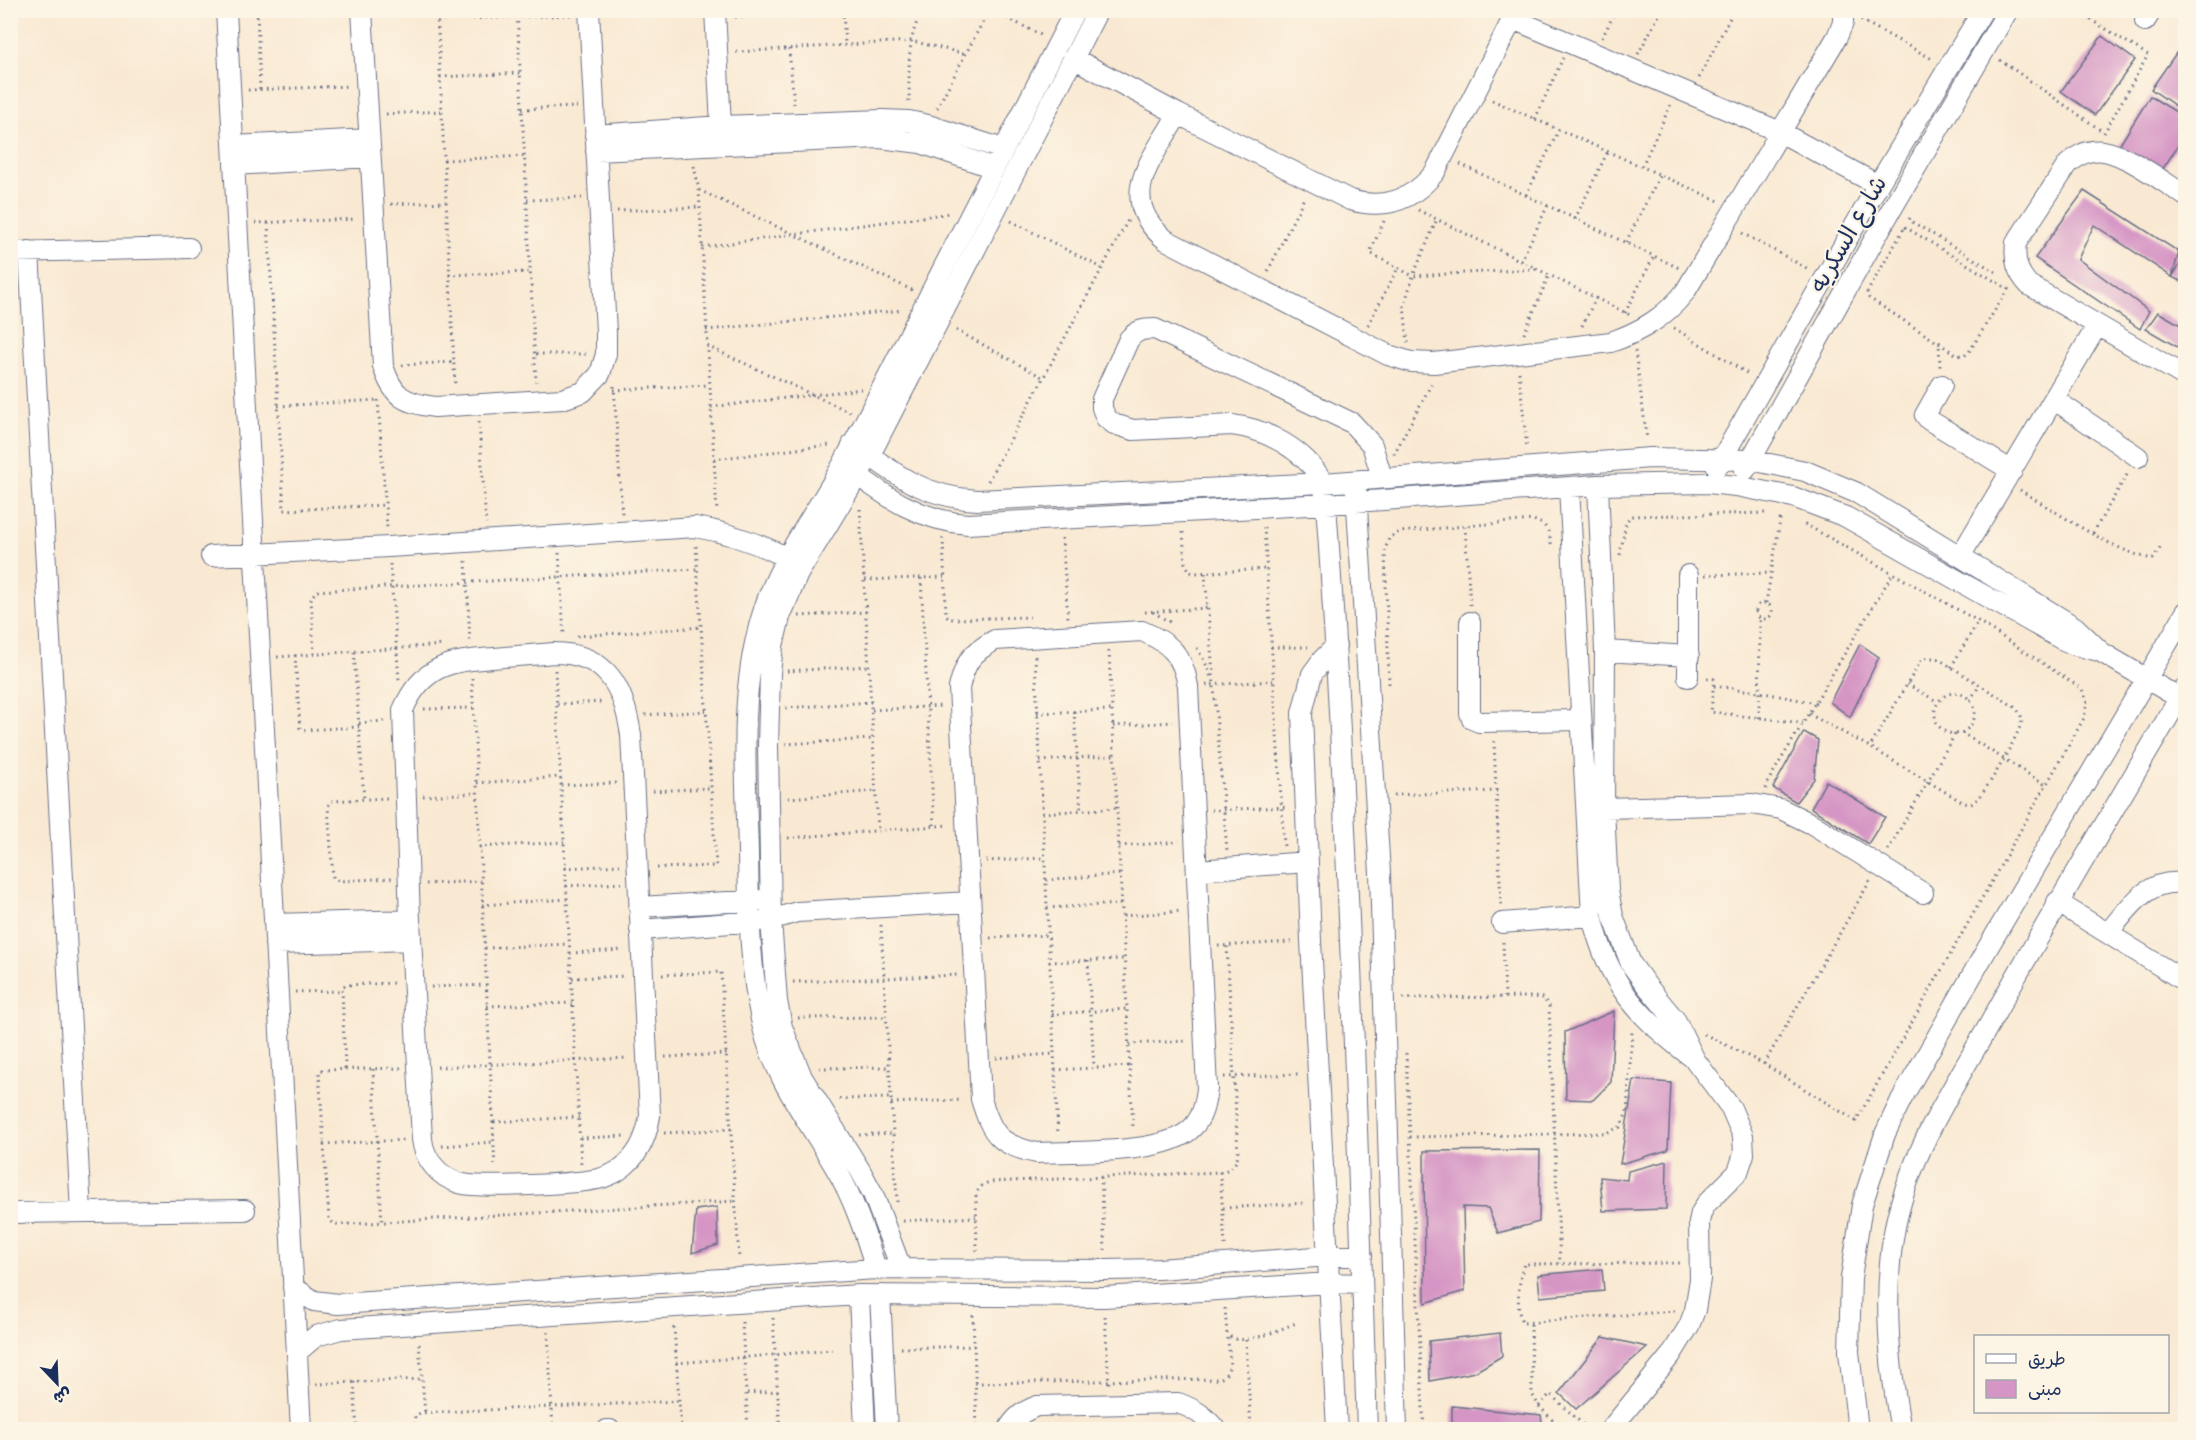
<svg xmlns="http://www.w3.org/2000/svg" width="2196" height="1440" font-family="Caveat,'Playpen Sans Arabic',sans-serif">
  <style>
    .building { fill: #d696c5 }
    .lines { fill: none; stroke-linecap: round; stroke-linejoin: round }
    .minor-casing { stroke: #697087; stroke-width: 22 }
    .path { stroke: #697087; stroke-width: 3; stroke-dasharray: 1.5 4.5; stroke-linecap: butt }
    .minor { stroke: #fff; stroke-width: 20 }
    .labels { text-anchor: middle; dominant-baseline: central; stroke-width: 4.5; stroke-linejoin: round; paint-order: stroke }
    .street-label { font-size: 24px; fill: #1b2f5e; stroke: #fcf5e5 }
  </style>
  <rect width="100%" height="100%" fill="#fcf5e5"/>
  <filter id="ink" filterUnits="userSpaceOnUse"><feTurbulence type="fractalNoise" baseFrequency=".0167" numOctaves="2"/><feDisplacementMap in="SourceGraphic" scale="12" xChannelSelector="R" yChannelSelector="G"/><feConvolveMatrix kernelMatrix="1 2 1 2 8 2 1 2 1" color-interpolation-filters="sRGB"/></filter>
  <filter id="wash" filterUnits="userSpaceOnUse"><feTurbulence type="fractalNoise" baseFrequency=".008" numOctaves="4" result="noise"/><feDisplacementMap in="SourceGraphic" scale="24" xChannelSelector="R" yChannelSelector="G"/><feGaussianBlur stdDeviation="1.35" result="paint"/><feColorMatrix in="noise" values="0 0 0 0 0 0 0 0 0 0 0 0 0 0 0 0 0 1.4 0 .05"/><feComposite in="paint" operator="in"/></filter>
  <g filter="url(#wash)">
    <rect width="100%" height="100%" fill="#f9e9d3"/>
    <g id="blocks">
      <!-- building -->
      <path class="building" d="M2102,36L2135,60L2095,115L2061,91Z
        M2186,39V113L2151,89Z
        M2150,96L2186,118V133L2161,172L2119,146Z
        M2084,191L2179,252L2172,277L2094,225L2078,259L2149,311L2140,329L2035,258Z
        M2186,255V284L2172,277Z
        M2158,312L2186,328V352L2146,329Z
        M1860,644L1879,657L1850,717L1830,702Z
        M1804,732L1818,740L1814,779L1796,802L1773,788Z
        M1826,781L1885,817L1868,844L1811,808Z
        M1614,1011L1611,1082L1593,1100L1566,1099L1565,1032Z
        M1634,1080L1671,1083L1668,1150L1620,1164Z
        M1540,1150L1539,1222L1498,1233L1488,1208L1463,1207L1465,1291L1425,1303L1424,1151Z
        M1667,1161L1666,1209L1603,1211L1600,1177L1627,1180L1628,1171Z
        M717,1207L718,1245L692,1253L696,1210Z
        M1602,1269L1604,1291L1540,1297L1538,1275Z
        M1500,1333L1502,1356L1475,1372L1430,1381L1429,1341Z
        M1603,1337L1647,1347L1576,1409L1559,1393Z
        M1452,1406L1541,1415L1543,1430H1452Z"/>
    </g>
  </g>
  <g filter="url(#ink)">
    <use href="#blocks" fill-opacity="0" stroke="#697087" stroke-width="1.5"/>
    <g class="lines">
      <!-- minor casing -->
      <g class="minor-casing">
        <path id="minor" d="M226,10L301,1430
          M362,10L383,366C393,397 404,403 435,407L562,399L583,392L600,374L606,354V332L589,10
          M715,10L721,126
          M1513,19L1780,132L1878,185
          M2145,21L2152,10
          M1073,58L1178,114L1350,200C1385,210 1413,200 1435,172L1517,10
          M1178,114C1153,159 1114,198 1166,240L1388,355L1411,362L1434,363L1611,342C1642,331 1665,317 1685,292L1837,37L1843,23V10
          M595,135L721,126L882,120L909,121L928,125L1003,149
          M233,146L369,139
          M596,151L880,138L921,143L994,168
          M234,165L370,157
          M2186,196C2164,183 2118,146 2093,151C2082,152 2076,158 2068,164L2016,243C2014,261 2017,272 2029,285L2186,377
          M29,251L81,1212
          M10,252L189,248
          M1942,385L1925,415L1929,420L2012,471
          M2055,400L2138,457
          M853,443C894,474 924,497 977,500L1323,483L1650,458L1750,460L1805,471L1857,493L2075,627L2101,652L2179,698
          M1717,467L1878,185L1983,10
          M849,469C886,497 921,521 968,524L1326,504L1598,485L1708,483L1736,486L1793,497L1846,517L2061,639L2075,645L2099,651
          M1745,470L1883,224L2008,10
          M1598,485L1605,651L1604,808L1608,891L1613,916L1631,964L1647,986L1676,1021L1695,1060L1731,1108L1743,1136L1744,1154L1738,1172L1706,1204L1701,1213L1699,1222L1700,1279L1695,1310L1689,1326L1671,1355L1610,1430
          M1569,487L1592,916C1608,984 1638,1017 1693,1058
          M1356,491L1380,873L1397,1430
          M1961,555L2097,326
          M211,556L389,547L695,527C727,532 757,543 786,557
          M1688,575V677
          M1470,622V713L1472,719L1479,722L1581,720
          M1142,631C1170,643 1183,655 1188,686L1207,1089C1205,1103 1203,1117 1192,1128C1166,1155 1075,1151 1037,1153C999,1145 992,1135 981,1099L959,688C965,662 971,653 995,640Z
          M1336,646L1323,659L1312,674L1302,713L1311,941L1337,1430
          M1605,651L1689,656
          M554,653C607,653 624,688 631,735L650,1116C646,1139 638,1157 619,1170C614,1174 607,1176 602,1178C581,1184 478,1189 459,1183C439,1177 424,1159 422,1139L410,920L403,710C422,666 449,661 493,658C513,656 534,655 554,653Z
          M1604,808L1752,804L1781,809L1812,824L1923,893
          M1197,870L1308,862
          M2057,902L2186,982
          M639,907L762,900
          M1502,923L1592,916
          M274,924L410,920
          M640,930L771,920L797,912L970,902
          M2108,933C2129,908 2148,876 2186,884
          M275,944L411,940
          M10,1213L245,1210
          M901,1268L873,1194L860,1170L802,1077L782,1027L777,1001L771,920L768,745L770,673L773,646L780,617L798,574L870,455L1098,10
          M876,1269C865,1233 854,1199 835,1167C809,1121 776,1081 763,1028C749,971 749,909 748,851C746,773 739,694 761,619C777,561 816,515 844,462C922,312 998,161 1075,10
          M293,1287L314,1301L338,1304L876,1269L1106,1270L1159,1269L1329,1256H1362
          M859,1295L865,1430
          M880,1295L887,1430
          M297,1352L316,1336L341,1329L859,1295L1104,1297L1330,1283L1362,1284
          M607,1430H610
          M1008,1430C1015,1417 1024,1411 1037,1406L1178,1403C1195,1409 1205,1416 1216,1430
          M1367,1430C1357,1121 1348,812 1326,504C1325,497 1325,488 1322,481C1305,450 1266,429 1232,425L1133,430L1114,424L1106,418L1102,408V399L1129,339C1137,330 1143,329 1155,329L1352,423L1372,445L1382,477
          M1858,1430L1849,1352L1851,1278L1862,1205L1885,1134L1901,1100L1987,949L2186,612
          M1901,1430C1888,1361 1882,1290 1896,1222C1912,1150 1953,1088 1989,1025C2052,911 2120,799 2186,687"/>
      </g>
      <!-- path -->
      <path class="path" d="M257,10L260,90
        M437,10L455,386
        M517,10L536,382
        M843,10L845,45
        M991,10L1043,36
        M2075,10L2148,55L2104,133
        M735,17L825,10
        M437,20L572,15
        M1861,20L1934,60
        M1602,38L1616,10
        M789,49L794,104
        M736,52L911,41L966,54
        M1638,54L1662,10
        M2000,60L2102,131
        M440,77L520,73
        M1699,78L1734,10
        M248,90L349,86
        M1492,100L1719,201
        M909,102C910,72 905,36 924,10
        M937,108L989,10
        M522,109L577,107
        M386,114L441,111
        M1535,119L1563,58
        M444,160L524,156
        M1460,164L1679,268
        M694,166L699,190L717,512
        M1642,166L1671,104
        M699,190L912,290
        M1526,195L1559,130
        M527,200L582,198
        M391,204L446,202
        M1418,210L1630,315
        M617,211L699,207
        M1910,218L1909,220L1999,274
        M1575,219L1608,151
        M1011,221L1102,268
        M1384,221L1371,250L1372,254L1413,276L1536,269
        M255,223L356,219
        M268,223L284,510L385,505
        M1905,227L2008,289L1969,352L1964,356L1957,355L1869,298L1867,293L1869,289Z
        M1742,233L1810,270
        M1626,242L1660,175
        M702,247L950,213
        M1521,261L1548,205
        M1268,271L1305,196
        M449,275L531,272
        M1625,313L1654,256
        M1368,325L1398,268
        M1582,326L1596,298
        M1674,328L1750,375
        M706,330L903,310
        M956,330L1044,378
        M1524,334L1549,275
        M1939,341L1940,367
        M1408,343L1404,306L1413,276L1437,219
        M707,346L850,412
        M1635,351L1647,439
        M536,354H586
        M402,365L454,362
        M1519,372L1527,449
        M614,386L622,514
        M614,390L709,385
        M378,400L387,528
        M278,406L378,400
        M711,407L862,389
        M479,422L486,524
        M1394,454L1432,383
        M714,459L830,445
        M988,481L1128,220
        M2020,490C2056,511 2113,552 2153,559L2160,548
        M860,509L878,831
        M1465,526L1470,605
        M1264,527L1284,846
        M1183,532L1185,563L1190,572L1195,573L1266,569
        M2093,533L2128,473
        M943,538L946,615L950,619L1030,617
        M1062,538L1068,618
        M559,553L564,636
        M1620,555L1626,523L1630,516L1768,513
        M466,561L470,641
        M390,564L399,680
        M1205,573L1227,851
        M1705,575L1771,573
        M921,578L934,826
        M865,580L944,577
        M1756 611a8 8 0 1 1 16 0a8 8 0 1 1-16 0Z
        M1766,603L1781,515
        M1145,612L1207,608
        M1153,612L1173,624
        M799,616L866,612
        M577,636L701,627
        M1271,647H1308
        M1197,648L1207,666L1212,680
        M1109,651L1133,1129
        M354,652L364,800
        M314,654L311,598L316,591L697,569
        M295,655L300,728L302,730L359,727
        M1035,656L1058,1135
        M277,657L444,645
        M1951,667L1978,622
        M555,670L581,1164
        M787,671L869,666
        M472,678L495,1169
        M1707,678L1714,679L1711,712L1803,723
        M1389,684L1385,550L1389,538L1399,532L1533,520C1549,525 1549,532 1552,548
        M1907,684L1938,702
        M1206,685L1273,681
        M1714,686L1759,692L1816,703
        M1970,700L1980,685
        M557,704L604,702
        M786,708L871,702
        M424,709L473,708
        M872,710L943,706
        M1074,711L1081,811
        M1037,713L1112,710
        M1809,714L1870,747L1964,803L1971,804C1983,800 2017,737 2021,724C2023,716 2019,712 2015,707L1937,658H1927L1921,661L1870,747
        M645,715L706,711
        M1759,718L1760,619
        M359,723L385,721
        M1113,726L1173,722
        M1962,733C1992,714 1963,680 1942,698C1937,703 1934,708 1935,715C1936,730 1949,736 1962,733L2046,785
        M1494,741L1501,905
        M785,744L873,739
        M1040,761L1114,755
        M477,783L560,777
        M561,785L616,783
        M1766,789L1770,778L1893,573
        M653,791L711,788
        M1394,795L1497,791
        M423,796L477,793
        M387,798L331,801L328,806L333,878L339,881L392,878
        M788,798L876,791
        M1211,810L1289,807
        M1042,813L1117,808
        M788,838L949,825
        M1119,846L1179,842
        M479,847L564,842
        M1888,850L1955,734
        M986,861L1044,858
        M565,868L620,865
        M657,868L716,866L696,546
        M1046,880L1120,874
        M426,884L481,881
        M566,886L621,883
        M482,905L567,899
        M1047,908L1122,904
        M1123,916L1182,911
        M881,925L897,1202
        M990,938L1048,935
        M1503,942L1505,997
        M1218,946L1292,942
        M485,948L569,944
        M570,953L624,950
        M1088,960L1094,1068
        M1049,962L1124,959
        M662,975L721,972L739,1259
        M572,978L625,976
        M793,982L958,975
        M431,987L486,985
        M295,992L341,991
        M1403,998L1533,997L1543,998L1549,1006L1560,1264
        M487,1006L572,1003
        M1052,1014L1127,1009
        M798,1018L886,1017
        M1704,1034L1764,1064L1856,1121L2084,718L2087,703L2082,689L1978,621L1803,523
        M1129,1044L1185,1041
        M1406,1053L1424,1430
        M665,1057L727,1054
        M996,1058L1054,1054
        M1764,1064L1870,881
        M437,1067L628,1058
        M401,1068L321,1070L319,1072L329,1219L335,1225L736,1201
        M819,1068L889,1067
        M345,1069L342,987L346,985L395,983
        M373,1069L382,1223
        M1055,1070L1130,1066
        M1224,1077L1299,1074
        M839,1099L891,1098
        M891,1103L962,1100
        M494,1122L579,1117
        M664,1133L731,1129
        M859,1135L893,1133
        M1410,1137L1606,1133L1620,1127L1627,1113L1632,1032
        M580,1138L625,1136
        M323,1144L405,1140
        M442,1146L494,1142
        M1220,1172L1225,1245
        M1101,1177L1105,1250
        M1223,1208L1306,1203
        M903,1221L976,1217
        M977,1251L976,1196C978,1188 981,1185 990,1182L1220,1172C1231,1170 1236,1165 1238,1154L1227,946
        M1225,1308L1227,1334C1240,1349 1280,1329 1296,1323
        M1675,1311L1523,1323C1515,1312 1519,1278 1524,1264L1681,1263
        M973,1315L977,1430
        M1105,1316L1109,1387
        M773,1318L780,1430
        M742,1322L748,1430
        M1531,1324L1532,1394L1539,1406L1562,1430
        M674,1327L681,1430
        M548,1332L553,1430
        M1246,1340L1251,1430
        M419,1344L425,1413
        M901,1348L974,1346
        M676,1363L832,1350
        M354,1382L357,1430
        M975,1383L1219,1379C1236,1373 1228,1348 1227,1334
        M316,1384L422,1379
        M747,1393L778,1391
        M1539,1406L1550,1394L1589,1430
        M414,1430L415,1416L420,1413L679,1401"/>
      <!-- minor -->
      <use href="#minor" class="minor"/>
    </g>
  </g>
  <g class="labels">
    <!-- street labels -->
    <g class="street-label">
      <text transform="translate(1848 234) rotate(-60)">شارع السكريه</text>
    </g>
  </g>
  <!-- margin -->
  <rect width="2196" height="1440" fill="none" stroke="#fcf5e5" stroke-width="36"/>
  <!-- legend -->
  <rect x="1974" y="1335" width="195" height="78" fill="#fcf5e5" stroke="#a2a6af" stroke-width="1.5"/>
  <rect x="1986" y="1354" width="30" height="9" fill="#ffffff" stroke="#a2a6af" stroke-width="1.5"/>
  <text x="2028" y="1365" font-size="18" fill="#1b2f5e">طريق</text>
  <rect x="1986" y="1380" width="30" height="18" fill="#d696c5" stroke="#a2a6af" stroke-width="1.5"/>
  <text x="2028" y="1395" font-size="18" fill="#1b2f5e">مبنى</text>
  <!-- north arrow -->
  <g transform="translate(57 1383) rotate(157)" stroke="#fcf5e5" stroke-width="4.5" paint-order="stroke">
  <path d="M0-4.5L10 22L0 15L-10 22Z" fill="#1b2f5e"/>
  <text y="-9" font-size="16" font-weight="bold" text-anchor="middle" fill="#1b2f5e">ش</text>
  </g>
</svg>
